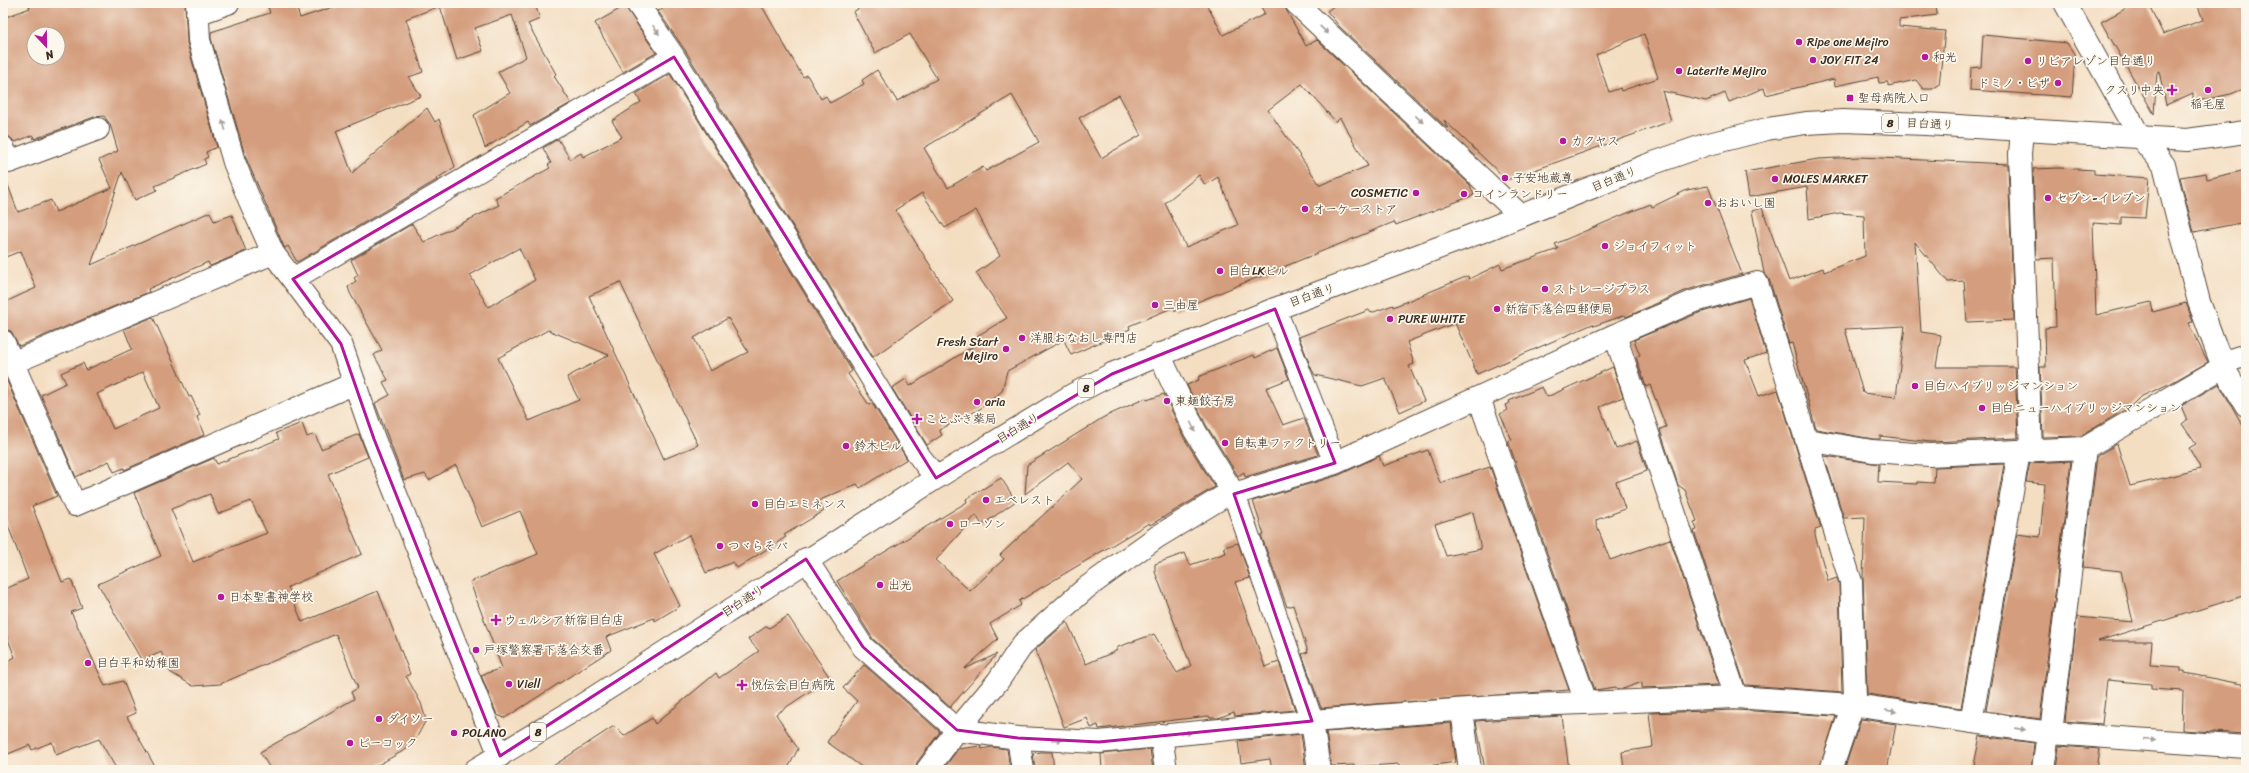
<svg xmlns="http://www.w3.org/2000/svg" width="2249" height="773" font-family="Sriracha,'Klee One',sans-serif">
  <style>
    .building { fill: #d49d7d; fill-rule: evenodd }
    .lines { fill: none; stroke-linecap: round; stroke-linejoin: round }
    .minor-casing { stroke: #574537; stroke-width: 24 }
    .tertiary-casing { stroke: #574537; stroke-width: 24 }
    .primary-casing { stroke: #574537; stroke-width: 24 }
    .minor { stroke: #fff; stroke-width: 22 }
    .tertiary { stroke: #fff; stroke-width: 22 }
    .primary { stroke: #fff; stroke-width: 22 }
    .oneway { fill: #a79f9a }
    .marked { fill: none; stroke: #b5179e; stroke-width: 3; stroke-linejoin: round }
    .poi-dot { fill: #b5179e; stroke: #fbf7ec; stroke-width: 1.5 }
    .labels { text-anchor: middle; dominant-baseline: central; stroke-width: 3.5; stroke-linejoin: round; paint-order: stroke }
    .shield { fill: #fbf7ec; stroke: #75685c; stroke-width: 1 }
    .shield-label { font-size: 11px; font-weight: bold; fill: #3b2a1e }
    .poi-label { font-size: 12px; fill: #3b2a1e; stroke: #fbf7ec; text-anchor: start }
    .street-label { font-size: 12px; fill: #3b2a1e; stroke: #fbf7ec }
  </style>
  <rect width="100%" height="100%" fill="#fbf7ec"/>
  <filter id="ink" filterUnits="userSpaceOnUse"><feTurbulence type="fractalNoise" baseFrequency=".025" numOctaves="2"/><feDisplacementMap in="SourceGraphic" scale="8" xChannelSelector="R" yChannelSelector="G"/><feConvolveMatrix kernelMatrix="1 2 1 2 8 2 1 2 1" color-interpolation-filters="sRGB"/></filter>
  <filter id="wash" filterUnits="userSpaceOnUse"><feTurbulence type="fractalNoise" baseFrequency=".012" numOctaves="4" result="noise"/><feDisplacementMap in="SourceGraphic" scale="16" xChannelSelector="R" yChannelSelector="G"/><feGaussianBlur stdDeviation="0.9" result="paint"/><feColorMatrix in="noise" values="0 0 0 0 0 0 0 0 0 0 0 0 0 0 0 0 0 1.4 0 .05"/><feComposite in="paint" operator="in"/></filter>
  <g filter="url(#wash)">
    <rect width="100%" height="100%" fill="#f4dec2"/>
    <g id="blocks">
      <!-- building -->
      <path class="building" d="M28,3H185L187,43L217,147L206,152L208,157L204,159L206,164L155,186L157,190L135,200L122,172L91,265L210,212L214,221L232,215L246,251L210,266L208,262L148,289L149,292L19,346L11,331L3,329V303L36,288L21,251L3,258V177H5L18,212L51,200L56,212L112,188L99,160L118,151L110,124L104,116L94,117L34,139L33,135L15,142L8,136L3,122V18L30,8ZM34,34H58V58H34Z
        M267,3H295L300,18L345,3H538V6L536,7L540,19L528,24L556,74L554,76L571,103L530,126L528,122L485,148L474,115L510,93L498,72L526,57L512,15L475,28L483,51L457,60L440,6L406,19L423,72L409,77L421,96L336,131L352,173L427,108L435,122L439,119L455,167L436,179L437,180L297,262L288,246L285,248L284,247L246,158L211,38V32L270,13Z
        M676,3H760L803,77L807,75L821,99L826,96L830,103L864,84L862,80L877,70L897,101L937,79L910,34L875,53L853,12L858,9L855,3H1206L1223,35L1265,14L1259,3L1283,4L1306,46L1317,40L1470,185L1474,195L1396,225L1394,222L1175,311L1174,307L1129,326L1130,329L1071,355L1064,340L1007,371L1002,391L980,409L939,430L942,435L927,445L892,388L906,379L910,386L980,342L977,336L1007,318L976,273L1000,256L976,210L945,228L922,193L895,210L953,301L873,357L685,50L658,11ZM1302,84L1336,122L1340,118L1368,166L1320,185L1268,110ZM1012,95L1039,142L986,171L983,167L948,188L924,148ZM1119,95L1141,135L1101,158L1079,118ZM1199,175L1205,185L1218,177L1238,225L1186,247L1165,203Z
        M1338,3H1936L1937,15L1899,20V27L1945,31L1939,85L1932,89H1923L1916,80L1888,86V82L1879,83L1878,77L1835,86L1834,79L1766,95L1764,88L1729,102L1725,93L1706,101L1662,91L1671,121L1507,180L1444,120L1448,129L1339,26L1327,11ZM1644,34L1658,78L1621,91L1620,88L1609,92L1596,55Z
        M2136,3H2148L2163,34L2203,20L2197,3H2246V88L2231,94L2193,102V93L2166,105L2159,71L2157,72L2154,114L2101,22Z
        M625,6L656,53L623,72L595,23Z
        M1983,35L2067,43L2075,55L2072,97L1970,90L1971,68L1981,67Z
        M670,74L852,371L848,374L869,405L872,403L907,459L860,488L857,484L818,501L824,511L784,535L786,537L737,568L733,562L706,573L689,535L654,554L680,606L655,621L654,618L606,637L611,650L505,718L497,715L481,675L502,668L470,582L538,554L520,511L482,527L456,465L429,480L425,474L404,480L375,403L390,395L383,382L388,380L374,355L382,350L350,293L348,287L356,281L354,278L358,275L351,260L412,224L424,242L499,205L495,198L550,168L548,165L551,163L543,148L558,139L570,159L581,153L583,157L622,137L612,121L641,102L636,94ZM519,248L535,280L488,307L470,275ZM620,282L698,445L664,459L589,296ZM728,318L748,352L710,371L694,338ZM548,330L609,355L567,377L579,400L529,421L498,358Z
        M1859,157L2008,164L2014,320L1967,322L1964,281L1948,282L1915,242L1921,332L1941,335L1936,367H2015L2018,438L1931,442L1880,436V439H1873L1816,429L1792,343L1789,344L1769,279L1764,273L1752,211L1762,208L1789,281L1823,268L1824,272L1865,256L1864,215L1839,213L1809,219L1807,187L1749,197L1745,172L1818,159ZM1905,326L1896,397L1863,393L1845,329Z
        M2060,168L2094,170V174L2149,178L2145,218L2121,217V225L2093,223L2096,315L2151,302L2153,312L2186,303L2193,322L2188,323L2208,362L2171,383L2140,397L2131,406L2081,436L2043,437L2040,367H2046L2045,328L2056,327L2054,258L2036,259L2033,169Z
        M2246,170V222L2194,232L2180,177L2206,173L2207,179Z
        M1708,186L1742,274L1687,290L1626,317L1625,315L1594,326L1593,324L1477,374L1455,323L1407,342L1414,364L1409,366L1424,401L1400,412L1385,378L1362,386L1315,375L1312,370L1299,337L1369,310L1371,313L1393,305V307L1468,276L1469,279L1500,264L1502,269L1558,249L1555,244L1625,214L1651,204L1652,207L1687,190Z
        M1749,298L1766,353L1745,360L1759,396L1778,390L1821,528L1815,530V535L1828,581L1837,578L1839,584L1842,692L1745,685L1694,531L1697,530L1694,522L1697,521L1685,490L1678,485L1661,433L1660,429L1666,427L1650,385L1646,387L1636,357L1640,355L1634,340L1696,314Z
        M153,317L189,397L191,396L200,415L197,417L204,435L124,470V468L114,472L109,461L76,477L41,395L66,383L61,373L83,363L86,370L132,349L124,329ZM143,372L159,408L113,429L97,394Z
        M1277,348L1289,379L1266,388L1283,425L1304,418L1318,455L1245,477L1244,472L1238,476L1206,425L1187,385L1199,380L1198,377L1254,355L1255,358Z
        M1613,367L1623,397L1600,407L1616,449L1637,441L1647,471L1616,482L1625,509L1596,520V524L1610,560L1670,539L1719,685L1642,688V682L1623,689H1617L1616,687L1595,690L1508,441L1512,440L1500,414L1507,410L1505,405L1510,403L1509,401L1542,387L1547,397Z
        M3,372L57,496L32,506L62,582L71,579L82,608L71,612L105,686L123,681L136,713L127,717L157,770H117L99,739L56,755L52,742L32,750L30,745L3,756V664L15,657L3,627V590L28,579L3,512Z
        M2219,384L2246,431V595L2098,641H2152L2150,665L2181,667V671H2185V673L2246,685V734L2182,730L2183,691L2151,689V684L2107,680L2102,724L2065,721L2077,617L2133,622L2121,571L2083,567L2097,456L2117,444L2130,486L2201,469L2189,448L2196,444L2182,424L2187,420L2181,406Z
        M1164,394L1184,438L1215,487L1150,525L1149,523L1019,601L1021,605L990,624L998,639L964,669L997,654L951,706V708L873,639L837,581L967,502L966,499L1001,478L1016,501L982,525L976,515L936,560L970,591L1004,559L1000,555L1082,479L1068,462L1025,494L1027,465L1104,417L1146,398L1147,400Z
        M302,423L307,437L315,434L321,449L359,434L368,457L328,474L362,554L288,587L302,622L378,591L410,674L406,676L421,703L426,720L412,746L369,770H271L260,752L354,699L351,692L358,688L336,634L220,684L193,686L170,672L161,652L142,661L98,584L161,556L134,493L214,458L217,464L279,439L276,433ZM210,494L218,514L251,501L267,533L193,562L171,509Z
        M1428,450L1440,483L1490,467L1569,690L1321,708L1302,654L1308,652L1293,605L1287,607L1261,535H1264L1253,501L1339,475L1379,456L1383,466ZM1473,512L1481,549L1446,556L1435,524Z
        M1824,456L1879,464L1878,482L1917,484V482L1934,483L1935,467L2004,464L1961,708L1867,694L1863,577L1865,517L1844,518Z
        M2071,461L2040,719L1986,711L2017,534L2040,537L2045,484L2026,482L2030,463Z
        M1238,543L1250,578L1235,582L1265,667L1279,662L1295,710L1235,716L1234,712L1218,718H1210L1209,716L1099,729L1098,725L1091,728L1087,718L1064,727L1035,650L1067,622L1086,664L1116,651L1118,647L1154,634L1177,673L1191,666L1155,572V564L1185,553L1190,565L1226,553L1224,547Z
        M788,616L830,678L776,714L798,749L787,770H547L614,726L624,736L652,718L655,724L716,673L719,678L759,651L748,639L767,626L769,628Z
        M864,665L940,732L917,762L915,770H866L827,742L857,701L843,688Z
        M1736,710L1836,716L1819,770H1624L1622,752L1653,747L1649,713Z
        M1562,716L1569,770H1485L1476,721Z
        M1861,719L1896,724L1887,770H1844Z
        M1451,723L1456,762L1400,770L1399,764L1354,767V765L1331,766L1326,732Z
        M1301,734L1306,770H1272L1270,759L1241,763L1238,741Z
        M1980,736L2034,743L2031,770H1973Z
        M981,746L982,749L992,747L1007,749L1010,770H943L958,749Z
        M2059,746L2100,749L2097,770H2056Z
        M1150,749L1153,770H1102L1101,754Z
        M1042,752H1052L1054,770H1035L1033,753Z"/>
    </g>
  </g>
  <g filter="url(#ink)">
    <use href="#blocks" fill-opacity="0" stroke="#574537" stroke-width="1"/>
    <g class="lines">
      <!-- minor casing -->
      <g class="minor-casing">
        <path id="minor" d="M197,3L199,40L234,162L249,199L273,253L341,344L374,439L500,756
          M637,3L674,57L920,457L936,478
          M1296,3L1521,216
          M197,14L228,3
          M2022,130L2020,154L2031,451
          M2140,137L2164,165L2199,302L2223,367L2246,405
          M3,147L9,162L98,129
          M293,279L674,57
          M1275,309L1335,463
          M1615,335L1736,697
          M3,341L75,505L353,384
          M1159,354L1195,431L1234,494L1312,721L1319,770
          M12,363L273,253
          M2222,363L2246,355
          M1479,398L1586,702
          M1807,440L1872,451L1929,455L2085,448
          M806,559L863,647L957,730L1018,738L1023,770
          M1462,710L1470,770
          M1971,722L2019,452
          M2051,733L2085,448L2223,367
          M1161,735L1166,770
          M1018,738L1099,742L1299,722L1507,706L1736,697L1853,705L2051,733L2246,747
          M927,770L957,730L998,681L1023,644L1086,588L1157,537L1221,498L1335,463L1615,335L1692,302L1757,283L1851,582L1855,698L1831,770
          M2043,770L2048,733"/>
      </g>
      <!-- tertiary casing -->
      <g class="tertiary-casing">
        <path id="tertiary" d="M2065,3L2140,137"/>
      </g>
      <!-- primary casing -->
      <g class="primary-casing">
        <path id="primary" d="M475,770L576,709L936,478L1074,394L1112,374L1275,309L1486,230L1645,166L1705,145L1767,129L1806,123L1843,121L1926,124L2187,140L2246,132"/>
      </g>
      <!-- minor -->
      <use href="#minor" class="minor"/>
      <!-- tertiary -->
      <use href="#tertiary" class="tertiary"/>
      <!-- primary -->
      <use href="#primary" class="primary"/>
    </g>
    <!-- one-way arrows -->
    <defs><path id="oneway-solid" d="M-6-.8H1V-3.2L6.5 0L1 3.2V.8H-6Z"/></defs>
    <g class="oneway">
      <use href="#oneway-solid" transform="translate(656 30) rotate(55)"/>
      <use href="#oneway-solid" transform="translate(1324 30) rotate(43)"/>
      <use href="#oneway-solid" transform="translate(695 90) rotate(58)"/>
      <use href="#oneway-solid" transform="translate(1419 119) rotate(43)"/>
      <use href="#oneway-solid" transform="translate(224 125) rotate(-106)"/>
      <use href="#oneway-solid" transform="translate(1193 427) rotate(64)"/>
      <use href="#oneway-solid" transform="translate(1891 711) rotate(8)"/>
      <use href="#oneway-solid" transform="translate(2020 729) rotate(8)"/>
      <use href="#oneway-solid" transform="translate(1186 733) rotate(-5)"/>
      <use href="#oneway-solid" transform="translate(1057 740) rotate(3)"/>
      <use href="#oneway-solid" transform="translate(2150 740) rotate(4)"/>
    </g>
  </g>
  <!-- marked area -->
  <path class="marked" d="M674,57L936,478L1112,374L1275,309L1335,463L1234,494L1312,721L1099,742L1018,738L957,730L863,647L806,559L500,756L374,439L341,344L293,279Z"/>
  <!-- markers -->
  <g class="poi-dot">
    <circle cx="1799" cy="42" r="4"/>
    <circle cx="1925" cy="57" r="4"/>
    <circle cx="1813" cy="60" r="4"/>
    <circle cx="2028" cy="61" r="4"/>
    <circle cx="1679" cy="71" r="4"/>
    <circle cx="2058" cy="83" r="4"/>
    <path d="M2170 84h4v4h4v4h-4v4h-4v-4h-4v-4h4z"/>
    <circle cx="2208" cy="90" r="4"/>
    <rect x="1846" y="94" width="8" height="8" rx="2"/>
    <circle cx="1563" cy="141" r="4"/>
    <circle cx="1505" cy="178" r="4"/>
    <circle cx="1775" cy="179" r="4"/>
    <circle cx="1416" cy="193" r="4"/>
    <circle cx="1464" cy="194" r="4"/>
    <circle cx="2048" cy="198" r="4"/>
    <circle cx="1708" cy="203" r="4"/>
    <circle cx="1305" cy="209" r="4"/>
    <circle cx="1605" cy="246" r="4"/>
    <circle cx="1220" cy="271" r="4"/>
    <circle cx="1545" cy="289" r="4"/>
    <circle cx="1155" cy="305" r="4"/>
    <circle cx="1497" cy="309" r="4"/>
    <circle cx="1390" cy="319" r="4"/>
    <circle cx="1022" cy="338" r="4"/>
    <circle cx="1006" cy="349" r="4"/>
    <circle cx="1915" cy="386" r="4"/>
    <circle cx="1167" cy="401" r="4"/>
    <circle cx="977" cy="402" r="4"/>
    <circle cx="1982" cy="408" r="4"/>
    <path d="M915 413h4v4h4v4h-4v4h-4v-4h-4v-4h4z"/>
    <circle cx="1225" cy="443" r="4"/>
    <circle cx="846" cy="446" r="4"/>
    <circle cx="986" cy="500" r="4"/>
    <circle cx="755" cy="504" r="4"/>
    <circle cx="950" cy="524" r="4"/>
    <circle cx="720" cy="546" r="4"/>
    <circle cx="880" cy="585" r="4"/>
    <circle cx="221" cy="597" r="4"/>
    <path d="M494 614h4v4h4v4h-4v4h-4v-4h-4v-4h4z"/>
    <circle cx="476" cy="650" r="4"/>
    <circle cx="88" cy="663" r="4"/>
    <circle cx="509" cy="684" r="4"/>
    <path d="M740 679h4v4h4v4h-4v4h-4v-4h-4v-4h4z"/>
    <circle cx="379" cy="719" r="4"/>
    <circle cx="454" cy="733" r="4"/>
    <circle cx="350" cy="743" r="4"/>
  </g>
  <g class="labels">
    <!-- shield labels -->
    <g class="shield">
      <rect x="1882" y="114" width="16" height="18" rx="3"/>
      <rect x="1078" y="379" width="16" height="18" rx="3"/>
      <rect x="530" y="723" width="16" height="18" rx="3"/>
    </g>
    <g class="shield-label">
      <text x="1890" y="123">8</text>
      <text x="1086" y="388">8</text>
      <text x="538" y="732">8</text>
    </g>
    <!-- poi labels -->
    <g class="poi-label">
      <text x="1807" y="42">Ripe one Mejiro</text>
      <text x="1933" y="57">和光</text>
      <text x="1821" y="60">JOY FIT 24</text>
      <text x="2036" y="61">リビアレゾン目白通り</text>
      <text x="1687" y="71">Laterite Mejiro</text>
      <text x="2050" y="83" text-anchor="end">ドミノ・ピザ</text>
      <text x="2164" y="90" text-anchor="end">クスリ中央</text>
      <text x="1858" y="98">聖母病院入口</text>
      <text x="2208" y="104" text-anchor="middle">稲毛屋</text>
      <text x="1571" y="141">カクヤス</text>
      <text x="1513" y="178">子安地蔵尊</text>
      <text x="1783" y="179">MOLES MARKET</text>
      <text x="1408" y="193" text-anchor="end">COSMETIC</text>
      <text x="1472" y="194">コインランドリー</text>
      <text x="2056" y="198">セブン-イレブン</text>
      <text x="1716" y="203">おおいし園</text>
      <text x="1313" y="209">オーケーストア</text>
      <text x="1613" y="246">ジョイフィット</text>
      <text x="1228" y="271">目白LKビル</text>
      <text x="1553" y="289">ストレージプラス</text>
      <text x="1163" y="305">三由屋</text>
      <text x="1505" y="309">新宿下落合四郵便局</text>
      <text x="1398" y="319">PURE WHITE</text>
      <text x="1030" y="338">洋服おなおし専門店</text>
      <text x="998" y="342" text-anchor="end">Fresh Start<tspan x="998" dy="14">Mejiro</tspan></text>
      <text x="1923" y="386">目白ハイブリッジマンション</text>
      <text x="1175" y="401">東麺餃子房</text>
      <text x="985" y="402">aria</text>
      <text x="1990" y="408">目白ニューハイブリッジマンション</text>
      <text x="925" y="419">ことぶき薬局</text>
      <text x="1233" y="443">自転車ファクトリー</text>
      <text x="854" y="446">鈴木ビル</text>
      <text x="994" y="500">エベレスト</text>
      <text x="763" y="504">目白エミネンス</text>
      <text x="958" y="524">ローソン</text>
      <text x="728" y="546">つヾらそバ</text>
      <text x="888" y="585">出光</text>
      <text x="229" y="597">日本聖書神学校</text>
      <text x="504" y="620">ウェルシア新宿目白店</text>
      <text x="484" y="650">戸塚警察署下落合交番</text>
      <text x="96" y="663">目白平和幼稚園</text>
      <text x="517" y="684">Viell</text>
      <text x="751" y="685">悦伝会目白病院</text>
      <text x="387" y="719">ダイソー</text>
      <text x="462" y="733">POLANO</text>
      <text x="358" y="743">ピーコック</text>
    </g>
    <!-- street labels -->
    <g class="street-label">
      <text transform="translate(1930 124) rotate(3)">目白通り</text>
      <text transform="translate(1614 179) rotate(-22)">目白通り</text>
      <text transform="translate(1312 295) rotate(-20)">目白通り</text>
      <text transform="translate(1018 428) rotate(-31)">目白通り</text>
      <text transform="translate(743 601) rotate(-33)">目白通り</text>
    </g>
  </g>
  <!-- margin -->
  <rect width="2249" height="773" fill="none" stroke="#fbf7ec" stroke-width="16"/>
  <!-- north arrow -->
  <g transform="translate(46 46) rotate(158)"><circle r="19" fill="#fbf7ec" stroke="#aea59a"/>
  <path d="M0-3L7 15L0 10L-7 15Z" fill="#b5179e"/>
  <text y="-6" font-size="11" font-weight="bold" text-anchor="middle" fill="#3b2a1e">N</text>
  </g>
</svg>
